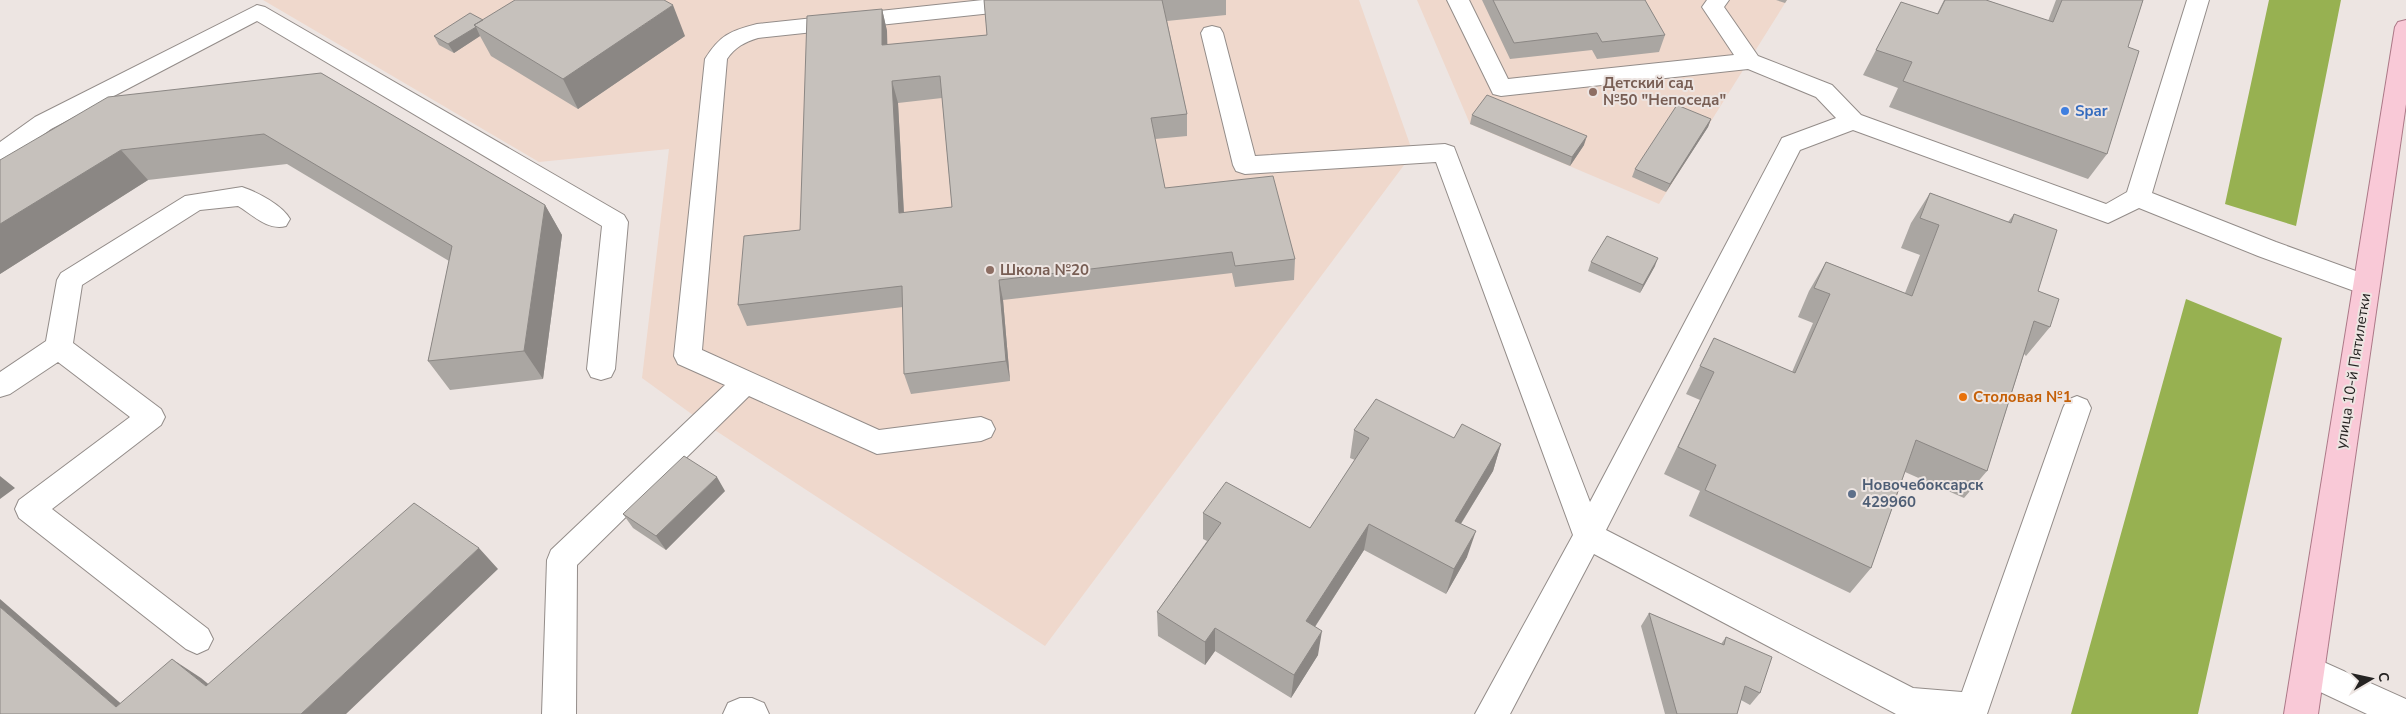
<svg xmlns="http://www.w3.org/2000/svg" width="2406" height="714" font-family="'Nunito Sans',sans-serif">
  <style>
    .education { fill: #efd8cc }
    .forest { fill: #97b151 }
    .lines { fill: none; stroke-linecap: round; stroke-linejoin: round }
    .minor-casing { stroke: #938c89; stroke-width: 2 }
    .major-casing { stroke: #ac7887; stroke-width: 2 }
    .minor { fill: #fff; fill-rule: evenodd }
    .major { fill: #f9c9d7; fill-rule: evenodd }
    .wall { fill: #aaa6a2; fill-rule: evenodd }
    .shaded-wall { fill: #8b8784 }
    .building { fill: #c6c1bc; stroke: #8b8784; fill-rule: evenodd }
    .education-dot { fill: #8d6e63; stroke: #ede5e2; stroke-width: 2 }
    .shop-dot { fill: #3f7fe0; stroke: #ede5e2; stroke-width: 2 }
    .food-dot { fill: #e8710a; stroke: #ede5e2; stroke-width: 2 }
    .service-dot { fill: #5c6f8a; stroke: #ede5e2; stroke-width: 2 }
    .labels { text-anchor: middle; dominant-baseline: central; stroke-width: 4; stroke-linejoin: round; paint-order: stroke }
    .education-label { font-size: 15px; font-weight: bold; fill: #785e54; stroke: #ede5e2; text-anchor: start }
    .shop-label { font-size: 15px; font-weight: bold; fill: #366cbe; stroke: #ede5e2; text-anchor: start }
    .street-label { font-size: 15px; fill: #252322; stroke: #ede5e2 }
    .food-label { font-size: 15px; font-weight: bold; fill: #c56008; stroke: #ede5e2; text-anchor: start }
    .service-label { font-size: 15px; font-weight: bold; fill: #4e5e75; stroke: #ede5e2; text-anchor: start }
  </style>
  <rect width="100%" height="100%" fill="#ede5e2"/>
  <!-- education -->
  <path class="education" d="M263,0H1359L1413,153L1045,646L704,423L642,378L669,149L539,162Z
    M1417,0H1787L1659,204L1470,124Z"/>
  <!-- forest -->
  <path class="forest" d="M2269,0H2341L2296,226L2225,204Z
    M2186,299L2282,338L2198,714H2071Z"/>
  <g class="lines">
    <!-- minor casing -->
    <g class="minor-casing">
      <path id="minor" d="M983,0H1030L1032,3L1029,8L1021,10L758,38C745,42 735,47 727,59L702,350L879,430L981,417L991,421L995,429L991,437L981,441L877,454L749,396L577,565L576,714H542L547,560L551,550L725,385L678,364L674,356L705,59C720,35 730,31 757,24Z
        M1447,0H1469L1508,79L1734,55L1702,7L1707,0H1729L1724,7L1758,56L1832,85L1861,115L2106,204L2127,192L2187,0H2209L2152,193L2276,242L2375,278L2379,285L2375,292L2366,295L2357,292L2258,256L2139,208L2108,223L1853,130L1800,150L1606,530L1913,688L1962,692L2063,408L2067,400L2077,396L2087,400L2091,408L1987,714H1896L1594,554L1510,714H1475L1573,535L1436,162L1245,174L1236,171L1233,165L1201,33L1204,28L1212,26L1220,28L1223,33L1255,156L1445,144L1454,147L1590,502L1782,138L1836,118L1816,97L1748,69L1501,96L1493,94Z
        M257,5L265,7L624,215L628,222L615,369L611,377L601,380L591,377L587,369L602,226L257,21L51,129L9,160L0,163V142L35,117Z
        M242,187C257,192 282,205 290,219L286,226C268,231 253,215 238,206L200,210L82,285L73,343L161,409L165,417L161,425L52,509L208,629L213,639L208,649L197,654L186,649L19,518L15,509L19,500L130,417L58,362L10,394L0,397V372L46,341L57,280L61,273L185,196Z
        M2308,655L2406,699V714H2367L2297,681L2292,670L2297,659Z
        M740,698H752L764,703L769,714H723L728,703Z"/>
    </g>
    <!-- major casing -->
    <g class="major-casing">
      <path id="major" d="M2406,20V104L2318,714H2284L2395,27L2398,22Z"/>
    </g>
    <!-- minor -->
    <use href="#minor" class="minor"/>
    <!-- major -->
    <use href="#major" class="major"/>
  </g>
  <!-- wall -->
  <path class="wall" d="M984,0H1226V15L1167,21L1187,114V136L1155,139L1165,188L1295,259L1294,280L1235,287L1232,273L1003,300L1010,381L911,394L904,374L903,307L747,326L738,305L800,230L882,9L887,31V45L987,35ZM942,98L952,207L904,213L898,103Z
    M1482,0H1645L1665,35L1659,52L1597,59L1592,50L1510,59Z
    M1776,0H1787L1785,3Z
    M1944,0H1986L2048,21L2056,0H2143L2128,47L2107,154L2088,179L1889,107L1898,88L1863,75L1901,2L1937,14Z
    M483,20L685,36L578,109L491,56L480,36L454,53L439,45L434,36Z
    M321,73L545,205L562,235L543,379L450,390L428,361L449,261L287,164L148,180L0,274V160Z
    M1472,115L1584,145L1570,166L1470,124Z
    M1711,119L1708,127L1666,192L1632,177L1635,169Z
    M1930,193L2008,222L2014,214L2050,327L2026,356L2024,354L1987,471L1964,498L1905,472L1871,568L1850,593L1689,516L1700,491L1664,474L1700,400L1686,394L1714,338L1792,372L1813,323L1798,317L1809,291L1826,262L1905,293L1920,255L1901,248L1911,223Z
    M1591,262L1655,266L1640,293L1588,271Z
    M1354,430L1454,438L1501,444L1493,471L1461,524L1467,557L1446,594L1364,550L1315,627L1318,655L1291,698L1215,651L1205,665L1158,636L1157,612L1207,541L1203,539V513L1310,528L1355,460L1350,458Z
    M725,491L666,550L633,528L623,514Z
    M1649,613L1721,644L1726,637L1760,693L1750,705L1741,700L1737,714H1665L1641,626Z"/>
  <!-- shaded-wall -->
  <path class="shaded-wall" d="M673,5L685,36L578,109L563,79Z
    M882,9L887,31L888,67L882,45Z
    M476,27L480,36L454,53L448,44Z
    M892,81L898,103L905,235L899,213Z
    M1711,119L1708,127L1666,192L1670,184Z
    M1587,136L1584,145L1570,166L1572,157Z
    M121,150L148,180L0,274V224Z
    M545,205L562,235L543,379L524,351Z
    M1658,258L1655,266L1640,293L1643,285Z
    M999,280L1003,300L1010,381L1006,361Z
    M1501,444L1493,471L1447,546L1455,521Z
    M0,476L15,488L0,499Z
    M717,477L725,491L666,550L656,536Z
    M1369,524L1364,550L1303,645L1306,621Z
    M1476,531L1467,557L1446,594L1454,569Z
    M479,548L498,569L346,714H301Z
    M0,599L133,714L116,707L0,607Z
    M1215,628V651L1205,665V642Z
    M1322,631L1318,655L1291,698L1294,675Z
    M172,659L201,678L234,705L206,686Z"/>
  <!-- building -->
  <path class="building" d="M515,0H664L673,5L563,79L474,25Z
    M984,0H1162L1187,114L1151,118L1165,188L1273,176L1295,259L1235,266L1232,252L999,280L1006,361L904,374L902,286L738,305L744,236L800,230L807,16L882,9V45L987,35ZM940,76L952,207L899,213L892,81Z
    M1493,0H1645L1665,35L1602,42L1597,33L1514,43Z
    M1945,0H1986L2053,22L2062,0H2143L2128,47L2139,51L2107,154L1903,81L1912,62L1876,50L1901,2L1938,14Z
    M470,13L483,20L474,25L476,27L448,44L434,36Z
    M321,73L545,205L524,351L428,361L452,246L264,134L121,150L0,224V160L108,97Z
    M1487,95L1587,136L1572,157L1472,115Z
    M1677,105L1711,119L1670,184L1635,169Z
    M1930,193L2011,223L2014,214L2057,230L2038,291L2059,299L2050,327L2034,321L1987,471L1916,440L1871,568L1705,490L1716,465L1678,447L1714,372L1700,366L1714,338L1795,373L1830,294L1814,288L1826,262L1912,296L1939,225L1920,218Z
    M1607,236L1658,258L1643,285L1591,262Z
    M1376,399L1454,438L1462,424L1501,444L1455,521L1476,531L1454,569L1369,524L1306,621L1322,631L1294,675L1215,628L1205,642L1157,612L1221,523L1203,513L1226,482L1310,528L1369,438L1354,430Z
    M684,456L717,477L656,536L623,514Z
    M414,503L479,548L301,714H0V607L116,707L172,659L206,686Z
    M1649,613L1724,645L1726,637L1772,657L1760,693L1745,686L1737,714H1677Z"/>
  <!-- markers -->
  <g class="education-dot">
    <circle cx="1593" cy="92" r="5"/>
    <circle cx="990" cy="270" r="5"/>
  </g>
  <circle class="shop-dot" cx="2065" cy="111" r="5"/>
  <circle class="food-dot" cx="1963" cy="397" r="5"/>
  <circle class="service-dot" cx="1852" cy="494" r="5"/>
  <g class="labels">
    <!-- education labels -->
    <g class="education-label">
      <text x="1603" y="83">Детский сад<tspan x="1603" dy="17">№50 "Непоседа"</tspan></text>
      <text x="1000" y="270">Школа №20</text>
    </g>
    <!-- shop labels -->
    <g class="shop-label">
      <text x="2075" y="111">Spar</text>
    </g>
    <!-- street labels -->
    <g class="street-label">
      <text transform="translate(2353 371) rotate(-81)">улица 10-й Пятилетки</text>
    </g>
    <!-- food labels -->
    <g class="food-label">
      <text x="1973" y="397">Столовая №1</text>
    </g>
    <!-- service labels -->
    <g class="service-label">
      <text x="1862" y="485">Новочебоксарск<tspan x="1862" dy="17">429960</tspan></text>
    </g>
  </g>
  <!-- north arrow -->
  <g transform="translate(2371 679) rotate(81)" stroke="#ede5e2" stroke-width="4" paint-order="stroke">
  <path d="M0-4L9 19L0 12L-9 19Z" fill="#252322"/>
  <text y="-8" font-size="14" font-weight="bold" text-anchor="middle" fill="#252322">С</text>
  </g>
</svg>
